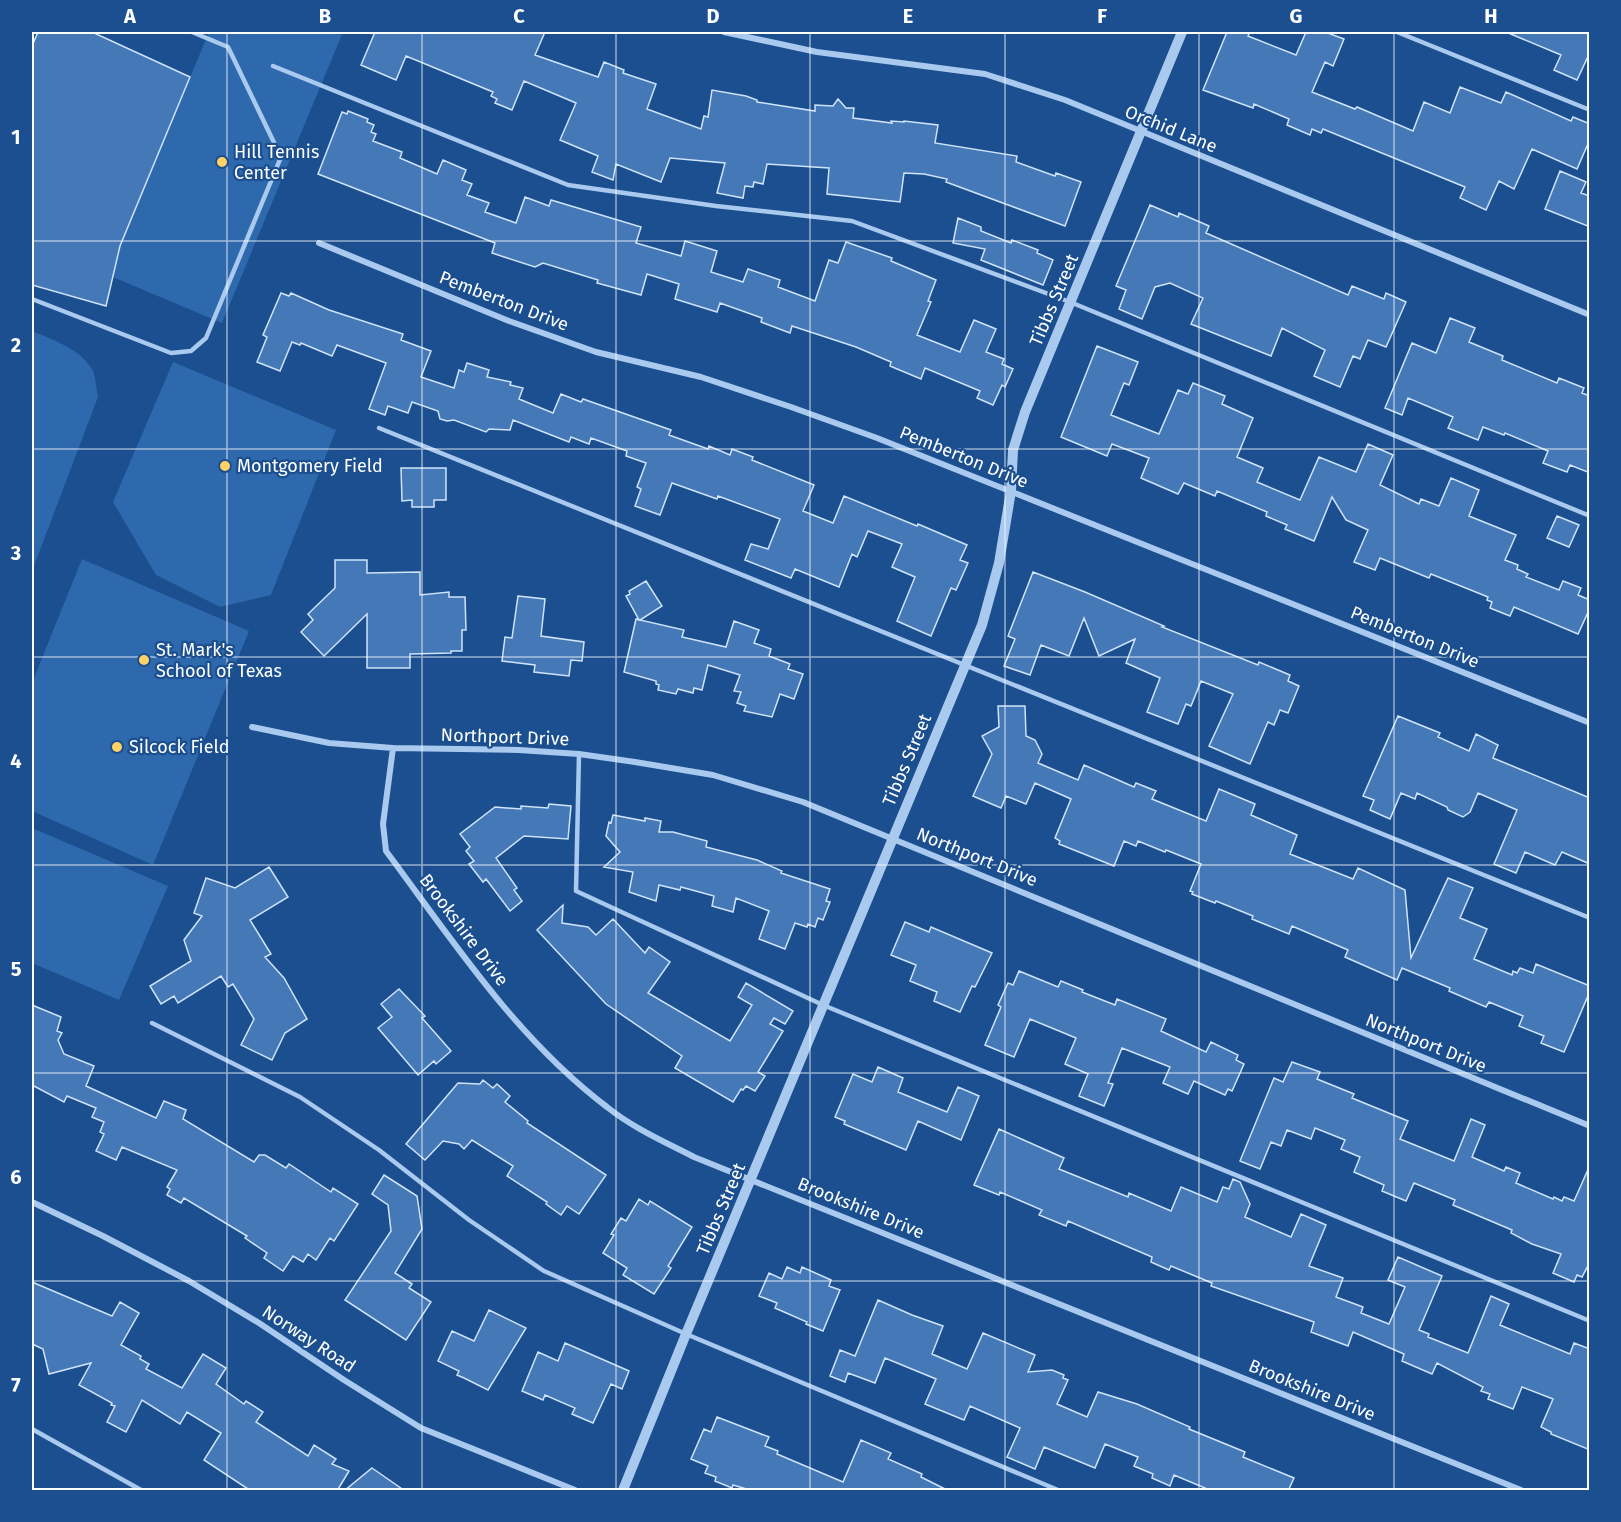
<svg xmlns="http://www.w3.org/2000/svg" width="1621" height="1522" font-family="'Fira Sans',sans-serif">
  <style>
    .green { fill: #2e69ad }
    .building { fill: #4478b7; stroke: #cfe3fa; stroke-width: 1.5 }
    .lines { fill: none; stroke-linecap: round; stroke-linejoin: round }
    .service { stroke: #a9c9ee; stroke-width: 4.5 }
    .minor { stroke: #a9c9ee; stroke-width: 6 }
    .tertiary { stroke: #a9c9ee; stroke-width: 10 }
    .grid { fill: none; stroke: #fff; stroke-width: 1.5; stroke-opacity: 0.55 }
    .poi-dot { fill: #ffd166; stroke: #1b4f8f; stroke-width: 2 }
    .labels { text-anchor: middle; dominant-baseline: central; stroke-width: 4.5; stroke-linejoin: round; paint-order: stroke }
    .street-label { font-size: 18px; fill: #fff; stroke: #1b4f8f }
    .poi-label { font-size: 18px; fill: #fff; stroke: #1b4f8f; text-anchor: start }
    .neatline { fill: none; stroke: #fff; stroke-width: 2 }
    .grid-label { font-size: 20px; text-anchor: middle; font-weight: bold; fill: #fff }
  </style>
  <rect width="100%" height="100%" fill="#1b4f8f"/>
  <!-- green -->
  <path class="green" d="M209,32H343L222,323L108,275Z
    M32,331C53,340 79,348 92,369C96,376 96,389 98,397L32,571Z
    M173,362L336,430L271,595L220,607L156,575L113,502Z
    M82,559L249,631L153,865L32,811V683Z
    M32,828L168,886L119,1000L32,963Z"/>
  <!-- building -->
  <path class="building" d="M38,32H92L190,77L120,246L106,306L32,285V46Z
    M375,32H545L535,55L598,77L604,62L624,70L623,73L656,84L647,109L701,129L704,116L708,117L712,90L746,96L757,100V102L815,111V105L833,106L838,99L846,108H854L853,118L892,123L891,121L904,122V121L938,125L935,143L1017,156L1016,162L1055,176L1056,173L1081,182L1065,226L946,182L947,179L924,174L904,173L900,202L827,194L829,168L767,164L763,184L754,182L753,187L745,186L743,198L717,193L725,163L670,158L661,182L616,164L613,180L592,172L598,156L560,140L576,103L524,81L512,110L495,103L497,99L491,96L493,92L406,56L396,80L361,65Z
    M1227,32H1250L1248,36L1296,55L1306,32H1325L1344,39L1333,66L1325,62L1312,92L1355,109L1357,107L1413,131L1424,102L1450,113L1460,87L1501,103L1506,92L1571,121L1573,117L1590,124V139L1577,169L1532,149L1514,189L1499,181L1486,210L1460,198L1465,187L1323,129L1321,133L1312,129L1310,135L1287,125L1289,119L1254,104L1253,108L1203,90Z
    M1506,32H1590V52L1577,80L1554,70L1561,55Z
    M348,111L368,119L367,122L374,125L371,132L376,134L373,141L402,152L400,158L437,174L443,160L466,170L462,180L472,184L467,195L489,203L485,212L516,223L525,197L549,206L551,200L641,227L636,243L681,256L685,241L717,251L711,272L743,282L748,269L780,280L778,287L815,301L829,260L838,263L846,242L892,258L891,261L936,280L928,301L931,302L917,335L960,352L974,320L996,329L986,352L1004,359L1002,364L1013,369L1005,387L1002,385L993,405L977,398L980,391L925,368L921,379L890,366L891,362L856,347L792,326L790,333L761,322L762,318L720,303L717,312L675,299L679,284L647,274L641,295L597,283L598,280L543,263L535,267L492,253L495,243L318,174L342,112L347,114Z
    M1560,171L1586,182L1581,193L1590,196V227L1545,209Z
    M1150,205L1178,217L1179,213L1209,226L1206,233L1348,295L1352,286L1384,299L1386,293L1406,302L1386,347L1368,340L1360,359L1353,356L1340,387L1314,376L1325,350L1282,328L1271,356L1191,324L1203,298L1170,283L1155,287L1142,319L1119,309L1126,290L1116,286Z
    M958,218L981,227V231L1011,243L1012,240L1038,250L1037,253L1053,260L1043,285L981,260L985,249L953,243Z
    M281,293L289,296L291,293L329,310L403,334L401,340L431,351L421,377L454,388L459,370L464,372L467,363L489,370L487,377L511,382L510,385L523,388L519,399L553,413L561,394L581,402L583,399L671,430L669,435L708,449L709,446L730,455L732,449L753,457L752,460L814,485L803,511L833,523L844,496L917,526L918,524L967,545L960,560L968,563L956,590L951,588L931,636L897,621L915,577L892,567L902,544L868,531L857,557L852,554L839,587L795,569L791,578L745,560L751,544L768,549L780,519L718,496L717,499L672,483L660,515L635,506L641,489L637,487L646,463L626,456L627,451L591,438L589,444L571,437L569,442L513,420L510,430L489,429L486,432L454,420L447,421L440,419L438,411L412,402L408,413L388,406L385,415L369,409L386,363L337,345L332,356L301,343L300,345L292,342L280,371L257,362L267,337L263,335Z
    M1450,318L1475,328L1469,342L1503,356L1502,360L1557,383L1559,378L1584,388L1582,393L1590,396V473L1570,465L1567,472L1543,463L1548,451L1505,433L1504,435L1483,427L1478,440L1448,428L1453,417L1408,398L1402,415L1385,408L1412,343L1436,353Z
    M1097,346L1138,362L1129,385L1124,383L1111,415L1159,434L1178,390L1188,394L1193,383L1225,396L1222,404L1253,418L1237,457L1263,468L1257,482L1300,500L1319,457L1356,472L1368,444L1393,455L1380,485L1419,504L1421,499L1439,506L1451,478L1479,490L1469,516L1516,535L1505,560L1518,565L1517,569L1528,574L1526,577L1559,590L1563,581L1581,588L1578,595L1590,600V608L1578,634L1514,607L1510,616L1490,608L1492,602L1487,600L1488,597L1431,574L1429,578L1380,558L1375,570L1354,562L1368,530L1346,520L1332,497L1314,541L1285,529L1287,525L1266,516L1267,512L1217,491L1215,496L1184,483L1178,494L1141,478L1149,458L1112,444L1107,456L1061,437Z
    M401,468H446V500H434V507H412V500L402,501Z
    M1557,516L1579,525L1569,547L1547,538Z
    M335,560H367V573L420,572V595L449,592V597H465L466,630H462V651H451V653L410,654V668H367V614L324,656L301,632L313,620L308,614L335,588Z
    M1033,572L1085,592L1164,626L1162,627L1258,665L1259,662L1290,675L1288,681L1299,686L1288,713L1280,710L1274,725L1268,722L1250,764L1209,746L1233,694L1201,681L1191,706L1186,704L1178,724L1147,712L1160,678L1126,663L1135,639L1099,656L1084,618L1069,656L1041,645L1030,675L1004,666L1015,639L1008,636Z
    M646,581L662,606L640,620L684,630L682,637L726,647L734,621L759,630L754,643L771,649L769,656L790,664L788,669L803,674L794,699L780,694L772,717L744,711L746,706L737,703L741,692L734,691L740,675L708,665L702,690L694,688L693,693L678,689L676,694L658,690L659,685L656,684V681L624,672L636,619L639,620L626,596L630,594L629,591Z
    M518,596L545,599L541,636L584,642L582,661L571,660L569,676L534,672L535,665L502,661L505,637L512,638Z
    M998,706H1025L1026,736L1035,740L1042,754L1038,763L1078,780L1084,765L1134,787L1136,783L1156,791L1152,799L1206,821L1219,789L1255,804L1251,815L1297,835L1290,854L1353,879L1358,868L1405,890L1411,958L1448,878L1473,888L1460,918L1487,929L1474,959L1512,975L1513,971L1517,973L1520,968L1533,973L1536,964L1590,986V991L1564,1052L1541,1043L1544,1036L1519,1026L1523,1016L1489,1002L1486,1007L1449,991L1450,988L1402,968L1397,980L1345,957L1348,950L1292,926L1289,934L1252,919L1253,916L1216,901L1215,903L1192,894L1193,892L1190,891L1201,864L1166,850L1165,852L1138,841L1136,846L1124,841L1114,866L1059,844L1060,841L1055,838L1071,799L1035,783L1026,804L1006,796L1001,808L973,796L992,754L982,736L999,727Z
    M1398,716L1440,733L1438,737L1469,751L1476,734L1498,745L1493,758L1590,798V864L1562,852L1555,865L1525,852L1516,873L1494,864L1517,810L1478,793L1470,812L1463,817L1448,810L1447,807L1417,793L1415,799L1401,793L1390,819L1370,810L1374,800L1363,796Z
    M549,804L571,806L568,839L524,836L496,858L517,888L514,890L522,901L510,911L486,879L483,882L469,864L474,861L466,851L470,847L460,834L495,807L521,809V806L548,808Z
    M613,815L645,821V818L661,821L659,832H673L707,841L706,847L757,860L782,871L781,873L830,889L826,901L830,902L823,920L818,918L815,927L808,924L807,927L795,923L785,949L759,939L769,911L736,898L733,912L712,906L714,896L681,887L680,890L659,885L656,901L629,892L633,872L604,867L620,852L606,836L609,822L611,823Z
    M269,867L288,897L250,920L271,954L265,957L284,978L307,1019L285,1033L272,1060L241,1045L254,1019L233,984L228,987L221,976L178,1003L174,996L161,1004L150,986L191,961L184,940L202,916L194,913L206,878L235,888Z
    M563,905L562,923L588,927L596,935L613,919L645,953L649,947L670,962L648,993L730,1041L752,1005L738,997L746,983L793,1011L785,1024L774,1018L770,1024L783,1031L758,1072L765,1076L755,1091L746,1086L743,1090L741,1089L733,1102L675,1068L682,1056L606,1004L537,930Z
    M905,922L929,932L931,927L992,953L975,987L972,986L960,1012L934,1001L937,992L910,981L916,965L891,955Z
    M1019,971L1058,987L1061,981L1083,990L1082,992L1115,1005L1117,999L1166,1019L1161,1031L1206,1052L1211,1042L1238,1055L1236,1060L1244,1064L1232,1091L1228,1089L1225,1095L1194,1081L1188,1094L1163,1083L1170,1067L1122,1048L1108,1083L1113,1084L1104,1106L1079,1096L1088,1074L1065,1064L1076,1038L1030,1019L1014,1057L985,1045L1001,1007L998,1005L1008,983L1013,985Z
    M399,989L425,1016L422,1018L451,1051L436,1064L434,1061L418,1075L378,1028L392,1017L381,1004Z
    M32,1005L61,1017L57,1031L62,1033L58,1040L64,1054L94,1066L86,1086L156,1118L164,1101L186,1110L183,1119L254,1162L259,1155H265L286,1168L289,1164L331,1192L333,1188L358,1204L334,1241L330,1238L316,1260L308,1254L303,1262L293,1256L283,1271L264,1258L267,1253L245,1238L247,1236L184,1198L181,1203L167,1195L170,1189L167,1187L177,1170L122,1147L116,1160L96,1151L104,1134L100,1132L104,1122L92,1117L96,1108L67,1096L64,1102L32,1085Z
    M1292,1062L1320,1072L1317,1079L1354,1094L1352,1098L1408,1121L1400,1139L1454,1161L1471,1119L1485,1125L1472,1157L1504,1171L1506,1167L1520,1173L1516,1183L1553,1199L1554,1197L1562,1201L1564,1197L1574,1201L1590,1165V1262L1582,1277L1577,1275L1574,1282L1553,1273L1561,1254L1532,1244L1511,1233L1512,1230L1453,1205L1455,1200L1414,1183L1406,1201L1382,1191L1384,1185L1354,1172L1360,1157L1341,1149L1345,1140L1315,1128L1311,1139L1287,1130L1281,1146L1271,1142L1260,1169L1240,1161L1274,1078L1283,1082Z
    M878,1067L903,1078L898,1092L947,1112L958,1087L979,1096L961,1140L918,1121L906,1150L844,1124L845,1121L835,1117L853,1074L872,1082Z
    M483,1080L493,1088L497,1084L510,1096L505,1102L528,1121L527,1123L606,1175L579,1214L567,1206L561,1215L546,1204L547,1202L507,1176L513,1166L472,1140L464,1149L459,1144L443,1141L425,1160L406,1144L458,1083L480,1084Z
    M999,1129L1064,1158L1059,1169L1128,1197L1129,1193L1171,1211L1181,1187L1217,1202L1223,1187L1229,1189L1233,1179L1240,1182L1250,1204L1245,1217L1291,1237L1301,1214L1326,1225L1309,1266L1343,1278L1336,1297L1363,1307L1361,1313L1389,1324L1405,1287L1388,1280L1398,1257L1442,1276L1419,1330L1429,1334L1428,1337L1468,1353L1491,1296L1509,1304L1500,1325L1570,1354L1574,1343L1590,1349V1450L1551,1434V1432L1541,1427L1553,1399L1522,1387L1513,1409L1488,1399L1490,1394L1481,1391L1483,1387L1437,1363L1432,1374L1402,1361L1404,1354L1353,1332L1348,1346L1311,1332L1314,1322L1211,1286L1212,1283L1171,1266L1169,1270L1151,1262L1152,1257L1068,1221L1066,1226L1039,1215L1042,1210L1000,1192L999,1195L974,1185Z
    M384,1175L417,1196L422,1229L395,1273L412,1284L409,1288L431,1302L406,1340L345,1300L391,1231L388,1205L372,1194Z
    M639,1199L648,1205L650,1201L692,1227L668,1266L671,1268L654,1294L623,1275L627,1268L603,1253L614,1235L611,1234L621,1218L626,1221Z
    M787,1267L800,1273L802,1267L831,1280L829,1286L840,1290L823,1331L806,1324L807,1322L775,1308L777,1303L759,1296L769,1273L782,1279Z
    M32,1282L112,1316L120,1302L139,1313L121,1345L141,1356L140,1359L149,1364L146,1369L182,1388L203,1354L226,1368L216,1384L244,1404L246,1401L263,1412L256,1422L308,1456L314,1445L336,1459L332,1464L349,1471L337,1491H251L204,1460L221,1433L187,1412L180,1424L142,1400L126,1432L107,1422L115,1406L111,1405L112,1403L79,1385L91,1363L49,1374L43,1349L32,1344Z
    M878,1300L912,1315L943,1326L932,1354L967,1369L983,1333L1035,1355L1028,1372L1052,1370L1064,1375L1063,1378L1068,1380L1057,1404L1087,1417L1098,1392L1137,1404L1190,1427L1189,1429L1245,1452L1243,1457L1294,1478L1288,1491H1212L1174,1475L1170,1486L1152,1478L1153,1474L1134,1466L1138,1457L1105,1444L1095,1468L1044,1447L1035,1469L1007,1457L1020,1428L970,1406L964,1420L925,1404L936,1379L885,1358L875,1383L848,1373L845,1382L830,1376L840,1350L855,1356Z
    M489,1310L526,1328L488,1390L464,1378L457,1375L459,1371L438,1361L452,1331L474,1341Z
    M565,1343L629,1371L622,1389L611,1384L593,1423L572,1414L575,1408L545,1395L543,1400L522,1391L538,1352L558,1361Z
    M717,1417L769,1437L765,1446L778,1451L777,1454L843,1482L861,1440L891,1453L888,1459L922,1474L921,1477L949,1491H753L733,1485L732,1488L715,1481L716,1477L705,1473L708,1466L691,1459L704,1429L711,1432Z
    M372,1468L405,1491H344Z"/>
  <g class="lines">
    <!-- service -->
    <path class="service" d="M1397,32L1590,110
      M273,66L568,185L716,206L852,221L1070,302L1590,516
      M32,299L171,353L191,351L206,338L281,157L228,47L192,32
      M379,428L1590,918
      M579,754L576,891L823,1005L1590,1321
      M152,1023L300,1097L379,1150L469,1220L544,1271L686,1334L1058,1490
      M32,1429L141,1490"/>
    <!-- minor -->
    <path class="minor" d="M724,32L817,52L985,74L1065,100L1590,315
      M319,243L509,321L596,352L701,377L791,407L877,438L1590,723
      M252,727L329,743L393,748L519,750L579,754L635,762L713,775L803,802L1590,1126
      M393,748L383,824L386,851C453,941 516,1038 607,1107C633,1128 665,1142 694,1157L1521,1490
      M32,1202L103,1236L189,1281L259,1323L344,1380L421,1428L575,1490"/>
    <!-- tertiary -->
    <path class="tertiary" d="M623,1490L686,1334L982,625L999,563L1011,491L1013,450L1025,412L1182,32"/>
  </g>
  <!-- grid -->
  <path class="grid" d="M227,32V1490M422,32V1490M616,32V1490M810,32V1490M1005,32V1490M1199,32V1490M1394,32V1490M32,241H1590M32,449H1590M32,657H1590M32,865H1590M32,1073H1590M32,1281H1590"/>
  <!-- markers -->
  <g class="poi-dot">
    <circle cx="222" cy="162" r="6"/>
    <circle cx="225" cy="466" r="6"/>
    <circle cx="144" cy="660" r="6"/>
    <circle cx="117" cy="747" r="6"/>
  </g>
  <g class="labels">
    <!-- street labels -->
    <g class="street-label">
      <text transform="translate(1171 129) rotate(22)">Orchid Lane</text>
      <text transform="translate(1054 300) rotate(-67)">Tibbs Street</text>
      <text transform="translate(504 301) rotate(21)">Pemberton Drive</text>
      <text transform="translate(964 457) rotate(22)">Pemberton Drive</text>
      <text transform="translate(1415 637) rotate(22)">Pemberton Drive</text>
      <text transform="translate(505 737) rotate(2)">Northport Drive</text>
      <text transform="translate(907 760) rotate(-67)">Tibbs Street</text>
      <text transform="translate(977 857) rotate(22)">Northport Drive</text>
      <text transform="translate(464 930) rotate(53)">Brookshire Drive</text>
      <text transform="translate(1426 1043) rotate(22)">Northport Drive</text>
      <text transform="translate(861 1208) rotate(22)">Brookshire Drive</text>
      <text transform="translate(721 1209) rotate(-67)">Tibbs Street</text>
      <text transform="translate(309 1339) rotate(33)">Norway Road</text>
      <text transform="translate(1312 1390) rotate(22)">Brookshire Drive</text>
    </g>
    <!-- poi labels -->
    <g class="poi-label">
      <text x="234" y="152">Hill Tennis<tspan x="234" dy="21">Center</tspan></text>
      <text x="237" y="466">Montgomery Field</text>
      <text x="156" y="650">St. Mark's<tspan x="156" dy="21">School of Texas</tspan></text>
      <text x="129" y="747">Silcock Field</text>
    </g>
  </g>
  <!-- border -->
  <rect width="1621" height="1522" fill="none" stroke="#1b4f8f" stroke-width="66"/>
  <rect x="33" y="33" width="1555" height="1456" class="neatline"/>
  <g class="grid-label">
    <text x="130" y="23">A</text>
    <text x="325" y="23">B</text>
    <text x="519" y="23">C</text>
    <text x="713" y="23">D</text>
    <text x="908" y="23">E</text>
    <text x="1102" y="23">F</text>
    <text x="1296" y="23">G</text>
    <text x="1491" y="23">H</text>
    <text x="16" y="144">1</text>
    <text x="16" y="352">2</text>
    <text x="16" y="560">3</text>
    <text x="16" y="768">4</text>
    <text x="16" y="976">5</text>
    <text x="16" y="1184">6</text>
    <text x="16" y="1392">7</text>
  </g>
</svg>
